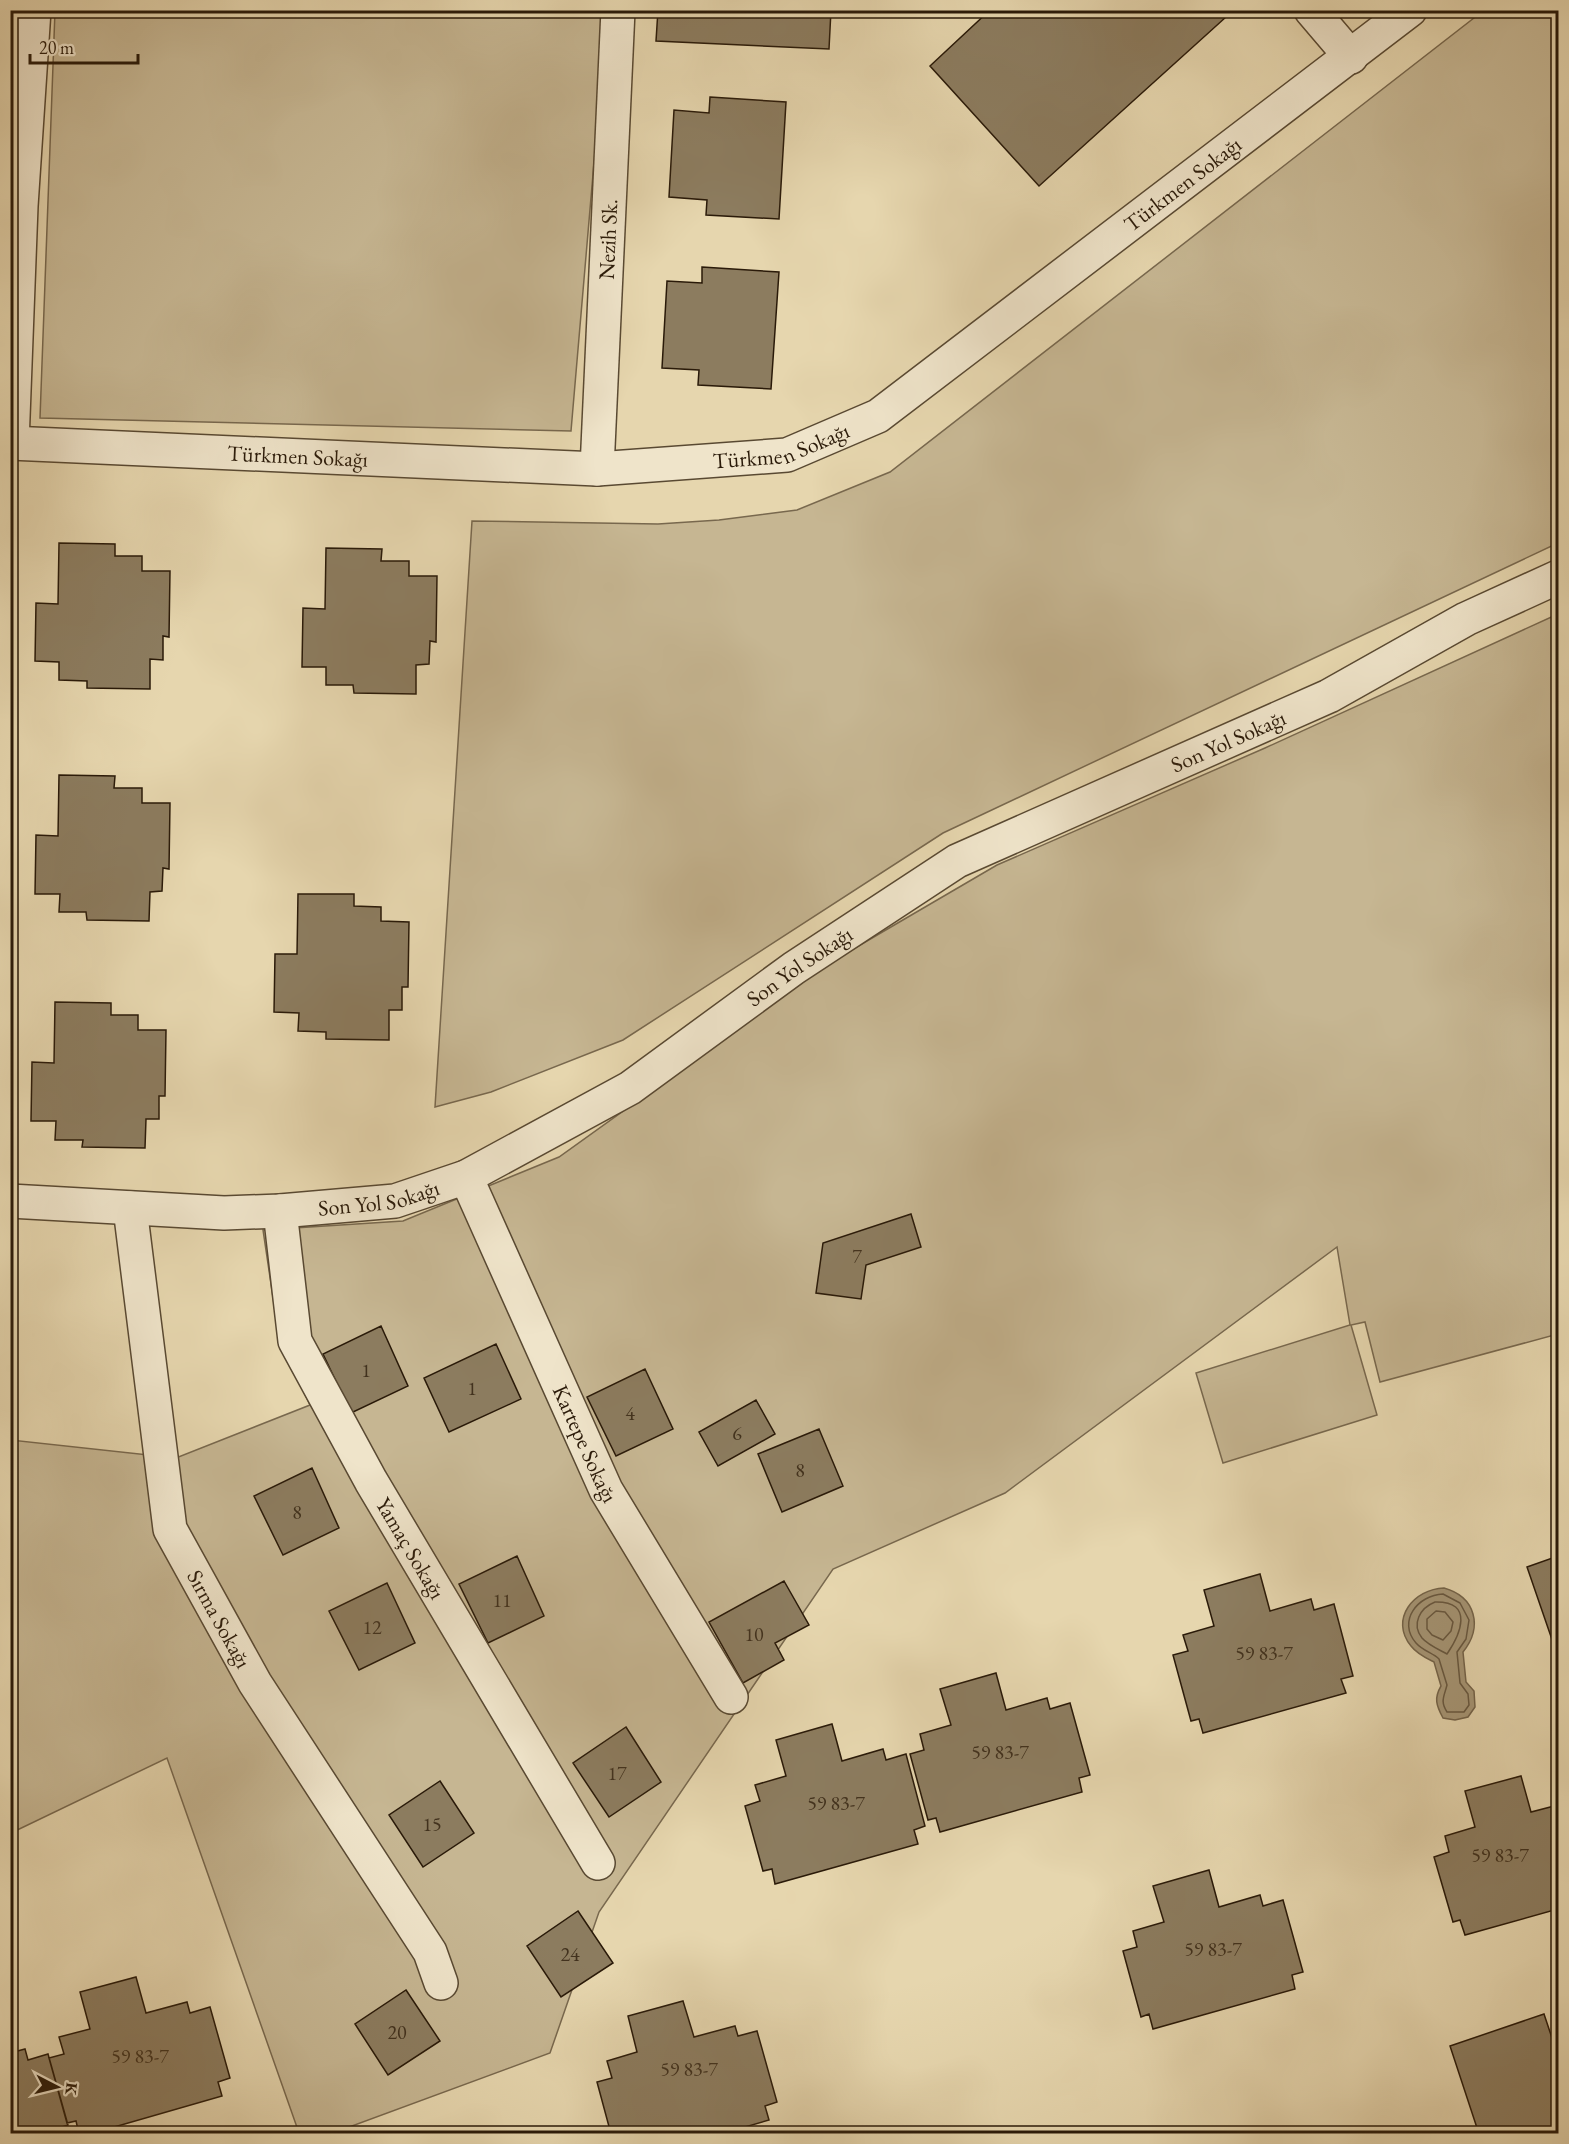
<svg xmlns="http://www.w3.org/2000/svg" width="1569" height="2144" font-family="'EB Garamond',serif">
  <style>
    .green { fill: #c6b692; stroke: #78684e; stroke-width: 1.5 }
    .water { fill: #a69676; stroke: #74644a; stroke-width: 1.5 }
    .lines { fill: none; stroke-linecap: round; stroke-linejoin: round }
    .shore { stroke: #685840; stroke-width: 1.5 }
    .building { fill: #8c7c5f; stroke: #2a1a09; stroke-width: 1.5 }
    .minor-casing { stroke: #594932; stroke-width: 36 }
    .minor { stroke: #efe4ca; stroke-width: 33 }
    .labels { text-anchor: middle; dominant-baseline: central; stroke-width: 6; stroke-linejoin: round; paint-order: stroke }
    .number-label { font-size: 20px; fill: #42321e }
    .street-label { font-size: 22px; fill: #2a1a09; stroke: #efe4ca }
  </style>
  <rect width="100%" height="100%" fill="#e6d6ae"/>
  <filter id="stains"><feTurbulence type="fractalNoise" baseFrequency=".00333" numOctaves="4"/><feColorMatrix values="0 0 0 0 .2 0 0 0 0 .09 0 0 0 0 .02 0 0 0 .5 -.17"/></filter>
  <radialGradient id="worn" r=".72"><stop offset=".6" stop-color="#630" stop-opacity="0"/><stop offset="1" stop-color="#630" stop-opacity=".3"/></radialGradient>
  <!-- green -->
  <path class="green" d="M55,11H607L571,431L40,418Z
    M1483,11H1558V543L943,833L623,1040L491,1092L435,1107L472,521L658,524L719,520L797,510L890,472Z
    M1558,614V1334L1380,1382L1365,1322L1351,1325L1377,1415L1223,1463L1196,1373L1350,1325L1337,1247L1005,1493L833,1569L599,1912L550,2053L333,2133H299L167,1758L11,1833V1440L176,1458L310,1405L279,1338L263,1230L403,1221L559,1157L831,962L997,865L1265,748Z"/>
  <!-- water -->
  <path class="water" d="M1444,1588C1476,1597 1483,1627 1463,1652L1466,1682L1474,1691L1475,1707L1468,1717L1455,1720L1443,1718C1436,1705 1434,1698 1441,1686L1434,1662C1426,1658 1417,1654 1411,1646C1389,1619 1414,1589 1444,1588Z"/>
  <g class="lines">
    <!-- shore -->
    <path class="shore" d="M1443,1594L1460,1603L1469,1620L1466,1639L1457,1652L1460,1683L1468,1694L1469,1705L1464,1712H1447C1440,1701 1444,1697 1447,1685L1439,1659C1433,1653 1423,1651 1416,1643C1397,1621 1418,1595 1443,1594Z
      M1435,1602C1475,1601 1460,1635 1447,1654C1440,1650 1428,1645 1422,1638C1411,1624 1420,1608 1435,1602Z
      M1436,1611L1445,1612L1453,1622L1451,1631L1443,1640L1432,1635L1427,1629V1619Z"/>
  </g>
  <!-- building -->
  <path class="building" d="M300,10H350V15L300,14Z
    M658,10H831L829,49L656,41Z
    M990,10H1220L1226,17L1039,186L930,66Z
    M710,97L786,102L779,219L706,215L707,200L669,197L674,110L709,113Z
    M702,267L779,272L771,389L698,385L699,370L662,368L667,281L702,283Z
    M59,543L115,544V556H142V571H170L169,637L163,636V660L150,659V689L87,688V681L59,680V662L35,661L36,603L58,604Z
    M326,548L382,549L381,561H409V576H437L436,642L430,641L429,664L416,665V694L354,693L353,685H326V667H302L303,608L325,609Z
    M59,775L115,776L114,788H142V803H170L169,869L163,868L162,891L150,892L149,921L87,920L86,912H59L60,894H35L36,835L58,836Z
    M298,894H354V906L381,907V921L409,922L408,987H402V1010H389V1040L326,1039V1032L298,1031L299,1013L274,1012L275,954H297Z
    M55,1002L111,1003V1015H138V1030H166L165,1096H159V1119H146L145,1148L82,1147L83,1140H55L56,1121H31L32,1062L54,1063Z
    M911,1214L921,1247L866,1265L861,1299L816,1293L823,1243Z
    M381,1326L408,1386L351,1413L323,1354Z
    M496,1344L521,1399L449,1432L424,1378Z
    M645,1369L673,1429L616,1456L587,1397Z
    M756,1400L775,1434L718,1466L699,1432Z
    M819,1429L843,1486L782,1512L758,1454Z
    M312,1468L339,1528L283,1555L254,1496Z
    M517,1556L544,1616L488,1643L459,1584Z
    M1558,1556V1657L1527,1567Z
    M1260,1574L1270,1611L1311,1599L1314,1610L1334,1604L1353,1676L1341,1679L1346,1693L1203,1733L1199,1719L1191,1721L1173,1655L1188,1651L1183,1635L1214,1626L1204,1590Z
    M784,1581L809,1625L775,1643L784,1660L743,1683L709,1622Z
    M387,1583L415,1643L359,1670L329,1611Z
    M996,1673L1006,1710L1047,1698L1050,1709L1070,1703L1090,1775L1079,1778L1082,1792L940,1832L936,1818L928,1820L910,1754L924,1750L920,1734L951,1725L940,1689Z
    M832,1724L842,1761L883,1749L886,1760L906,1754L925,1826L914,1830L918,1844L775,1884L772,1869L763,1871L745,1806L760,1801L755,1785L786,1776L776,1740Z
    M626,1727L661,1782L609,1817L573,1763Z
    M1521,1776L1531,1812L1558,1805V1909L1465,1935L1460,1920L1453,1922L1434,1857L1449,1852L1445,1836L1475,1827L1465,1791Z
    M440,1781L474,1833L423,1867L389,1815Z
    M1209,1870L1219,1907L1260,1895L1263,1906L1283,1900L1303,1972L1292,1975L1295,1989L1153,2029L1149,2014L1141,2017L1123,1951L1137,1947L1133,1931L1164,1922L1153,1886Z
    M578,1911L613,1963L561,1997L527,1946Z
    M136,1977L146,2013L187,2002L190,2013L210,2007L230,2078L218,2082L222,2096L90,2134H79L76,2121L67,2123L49,2058L64,2054L59,2037L90,2029L80,1992Z
    M406,1990L440,2041L388,2075L355,2024Z
    M683,2001L694,2037L735,2026L738,2036L757,2031L777,2102L765,2106L769,2120L721,2134H611L597,2082L612,2078L607,2061L637,2052L628,2016Z
    M1544,2014L1558,2056V2134H1479L1450,2046Z
    M25,2049L28,2060L48,2054L68,2125L56,2129L57,2134H10V2053Z"/>
  <g class="lines">
    <!-- minor casing -->
    <g class="minor-casing">
      <g id="minor">
        <path d="M1311,10L1351,57"/>
        <path id="s1" d="M10,443L597,469L787,455L878,416L1410,10"/>
        <path d="M12,443L21,206L34,10"/>
        <path id="s2" d="M597,469L618,10"/>
        <path id="s3" d="M466,1177L606,1490L731,1697"/>
        <path id="s4" d="M10,1201L224,1213L280,1211L395,1201L466,1177L630,1088L794,968L957,861L1329,696L1466,619L1558,577"/>
        <path id="s5" d="M130,1208L170,1529L255,1683L430,1952L441,1983"/>
        <path id="s6" d="M280,1211L295,1341L371,1481L598,1863"/>
      </g>
    </g>
    <!-- minor -->
    <use href="#minor" class="minor"/>
  </g>
  <g class="labels">
    <!-- number labels -->
    <g class="number-label">
      <text x="857" y="1256">7</text>
      <text x="366" y="1370">1</text>
      <text x="472" y="1388">1</text>
      <text x="630" y="1413">4</text>
      <text x="737" y="1433">6</text>
      <text x="800" y="1470">8</text>
      <text x="297" y="1512">8</text>
      <text x="502" y="1600">11</text>
      <text x="372" y="1627">12</text>
      <text x="754" y="1634">10</text>
      <text x="1264" y="1653">59 83-7</text>
      <text x="1000" y="1752">59 83-7</text>
      <text x="617" y="1773">17</text>
      <text x="836" y="1803">59 83-7</text>
      <text x="432" y="1824">15</text>
      <text x="1500" y="1855">59 83-7</text>
      <text x="1213" y="1949">59 83-7</text>
      <text x="570" y="1954">24</text>
      <text x="397" y="2032">20</text>
      <text x="140" y="2056">59 83-7</text>
      <text x="689" y="2069">59 83-7</text>
    </g>
    <!-- street labels -->
    <g class="street-label">
      <text stroke="none"><textPath href="#s1" startOffset="1260">Türkmen Sokağı</textPath></text>
      <text stroke="none"><textPath href="#s2" startOffset="230">Nezih Sk.</textPath></text>
      <text stroke="none"><textPath href="#s1" startOffset="774">Türkmen Sokağı</textPath></text>
      <text stroke="none"><textPath href="#s1" startOffset="288">Türkmen Sokağı</textPath></text>
      <text stroke="none"><textPath href="#s4" startOffset="1342">Son Yol Sokağı</textPath></text>
      <text stroke="none"><textPath href="#s4" startOffset="856">Son Yol Sokağı</textPath></text>
      <text stroke="none"><textPath href="#s4" startOffset="370">Son Yol Sokağı</textPath></text>
      <text stroke="none"><textPath href="#s3" startOffset="292">Kartepe Sokağı</textPath></text>
      <text stroke="none"><textPath href="#s6" startOffset="368">Yamaç Sokağı</textPath></text>
      <text stroke="none"><textPath href="#s5" startOffset="426">Sırma Sokağı</textPath></text>
    </g>
  </g>
  <!-- margin -->
  <rect width="1569" height="2144" fill="none" stroke="#e6d6ae" stroke-width="36"/>
  <rect x="12" y="12" width="1545" height="2120" fill="none" stroke="#2a1a09" stroke-width="3"/>
  <rect x="18" y="18" width="1533" height="2108" fill="none" stroke="#2a1a09" stroke-width="1.5"/>
  <!-- north arrow -->
  <g transform="translate(57 2087) rotate(97)" stroke="#efe4ca" stroke-width="4.5" paint-order="stroke">
  <path d="M0-4.5L10 22L0 15L-10 22Z" fill="#2a1a09"/>
  <text y="-9" font-size="16" font-weight="bold" text-anchor="middle" fill="#2a1a09">K</text>
  </g>
  <!-- scale -->
  <path d="M30 54v9h108v-9" fill="none" stroke="#2a1a09" stroke-width="3"/>
  <text x="39" y="54" font-size="18" fill="#2a1a09" stroke="#efe4ca" stroke-width="4.5" paint-order="stroke">20 m</text>
  <rect width="100%" height="100%" filter="url(#stains)"/>
  <rect width="100%" height="100%" fill="url(#worn)"/>
</svg>
